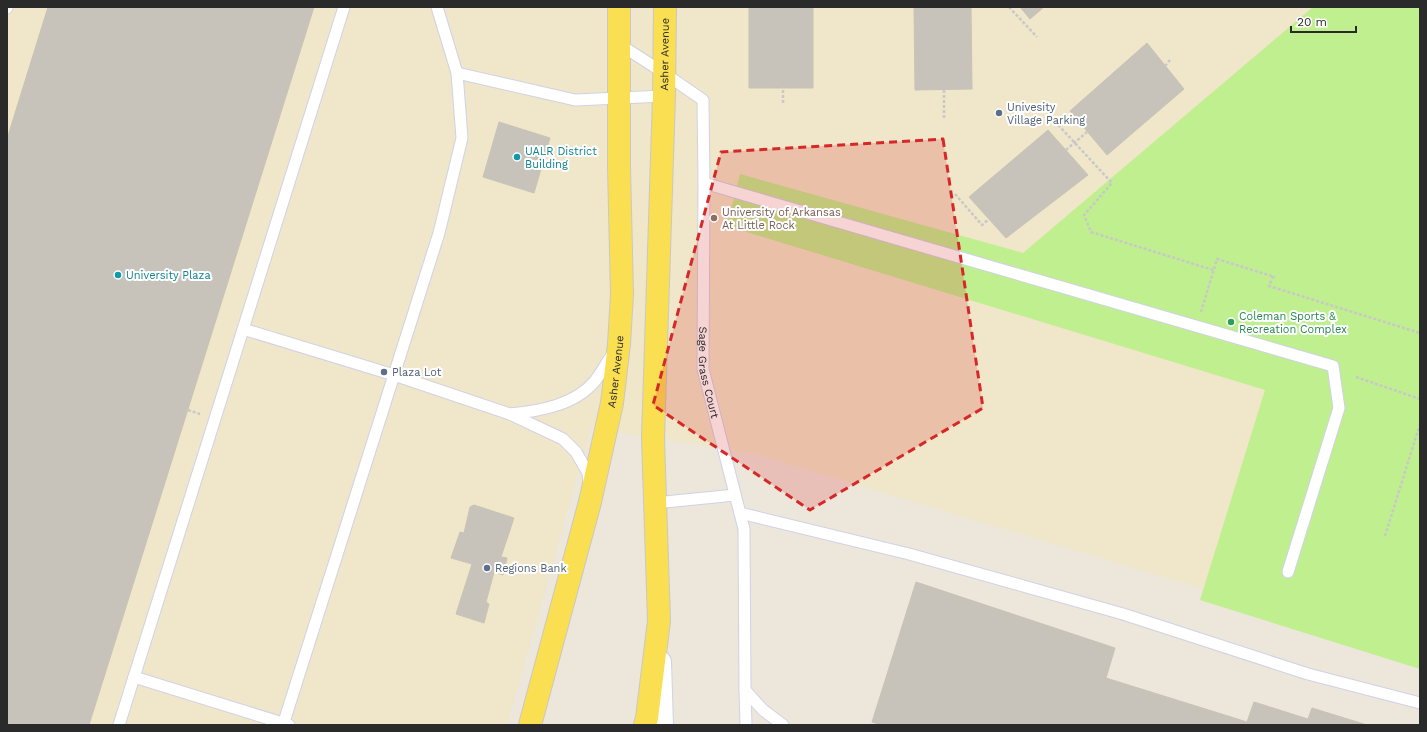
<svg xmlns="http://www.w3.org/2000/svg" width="1427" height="732" font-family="'Work Sans',sans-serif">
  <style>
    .education { fill: #f0e6c9 }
    .pitch { fill: #bfef8e }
    .building { fill: #c8c3ba; stroke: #c8c3b4 }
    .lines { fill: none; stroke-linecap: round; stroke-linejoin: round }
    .lane-casing { stroke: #d0d2e4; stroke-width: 13 }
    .secondary-casing { stroke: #d0d2e4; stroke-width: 24 }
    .primary-casing { stroke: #c8c8c8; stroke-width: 24 }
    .path { stroke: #c8c8c8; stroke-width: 2.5; stroke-dasharray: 3 2; stroke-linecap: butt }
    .lane { stroke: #fff; stroke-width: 11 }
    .secondary { stroke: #fff; stroke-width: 22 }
    .primary { stroke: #fadf53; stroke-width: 22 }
    .marked { fill: #d62828; fill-opacity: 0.2; stroke: #d62828; stroke-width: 3; stroke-dasharray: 8 5; stroke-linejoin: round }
    .service-dot { fill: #5c6f8a; stroke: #fff; stroke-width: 1.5 }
    .culture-dot { fill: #0f9aa8; stroke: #fff; stroke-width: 1.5 }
    .education-dot { fill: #8d6e63; stroke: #fff; stroke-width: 1.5 }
    .leisure-dot { fill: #2e9e5b; stroke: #fff; stroke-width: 1.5 }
    .labels { text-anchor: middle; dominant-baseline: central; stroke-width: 4; stroke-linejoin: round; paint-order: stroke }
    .street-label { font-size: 11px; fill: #2a2a2a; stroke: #fff }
    .service-label { font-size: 11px; fill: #4e5e75; stroke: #fff; text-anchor: start }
    .culture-label { font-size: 11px; fill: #0d838f; stroke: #fff; text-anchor: start }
    .education-label { font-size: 11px; fill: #785e54; stroke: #fff; text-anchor: start }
    .leisure-label { font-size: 11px; fill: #27864d; stroke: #fff; text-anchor: start }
  </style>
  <rect width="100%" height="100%" fill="#ede6db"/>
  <!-- education -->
  <path class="education" d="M7,7H1420V654L755,454L591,428L507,725H7Z"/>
  <!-- pitch -->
  <path class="pitch" d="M1313,7H1420V669L1200,600L1265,390L727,226L740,174L1023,253Z"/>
  <!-- building -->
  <path class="building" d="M48,7H314L89,725H7V139Z
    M749,7H813V88H749Z
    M914,7H971L972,89L915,90Z
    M1020,7H1044L1030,19Z
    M1147,43L1184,89L1107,155L1070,111Z
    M499,122L550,138L534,193L483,177Z
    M1048,130L1088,175L1006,238L969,197Z
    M474,505L514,518L501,557L507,558L503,575L494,572L486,602L489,604L484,623L456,614L472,564L451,558L460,532L464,533L470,507Z
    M916,582L1115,648L1106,678L1247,722L1254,702L1308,719L1312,708L1367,725H882L872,722Z"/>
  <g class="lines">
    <!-- lane casing -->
    <g class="lane-casing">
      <g id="lane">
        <path d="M437,7L457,73L575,100L664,96"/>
        <path d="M7,8V7"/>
        <path id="s1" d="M619,44L664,73L703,100L704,183L703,369L744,529L745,690L763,710L783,725"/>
        <path d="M704,183L1333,366L1339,408L1288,572"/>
        <path d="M243,329L394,375L510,414L563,439L576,452L588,473L589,484"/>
        <path d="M510,414C540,411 575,405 595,381C602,372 607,362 614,352"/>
        <path d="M655,503L735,495"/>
        <path d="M740,513L909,554L1123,614L1308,674L1420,703"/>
        <path d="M134,677L289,725"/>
        <path d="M745,690L746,725"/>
        <path d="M119,725L344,7"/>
        <path d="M283,725L439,233L462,138L457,73"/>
      </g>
    </g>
    <!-- secondary casing -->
    <g class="secondary-casing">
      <path id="secondary" d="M660,662L662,725"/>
    </g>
    <!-- primary casing -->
    <g class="primary-casing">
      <g id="primary">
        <path id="s2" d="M530,725L590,502L612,403L619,344L622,294L619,167V7"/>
        <path id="s3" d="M645,725L647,718L659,621L653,438L664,96L665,7"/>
      </g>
    </g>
    <!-- path -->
    <path class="path" d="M1009,7L1037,37
      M1165,66L1170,60
      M944,90V119
      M783,103V87
      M1048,114L1112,183L1084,215L1091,232L1213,270
      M1066,150L1087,132
      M955,194L982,225L989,219
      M1273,276L1269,286L1420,333
      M1201,312L1217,259L1275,277
      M1356,377L1420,399
      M188,410L200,414
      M1385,536L1420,424"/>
    <!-- lane -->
    <use href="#lane" class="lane"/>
    <!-- secondary -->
    <use href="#secondary" class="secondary"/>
    <!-- primary -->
    <use href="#primary" class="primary"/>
  </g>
  <!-- marked area -->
  <path class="marked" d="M943,139L983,408L810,510L653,405L721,152Z"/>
  <!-- markers -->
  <g class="service-dot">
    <circle cx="999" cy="113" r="4"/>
    <circle cx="384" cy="372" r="4"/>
    <circle cx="487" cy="568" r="4"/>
  </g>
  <g class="culture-dot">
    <circle cx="517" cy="157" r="4"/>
    <circle cx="118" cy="275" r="4"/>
  </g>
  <circle class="education-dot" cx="714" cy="218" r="4"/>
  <circle class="leisure-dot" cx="1231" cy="322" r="4"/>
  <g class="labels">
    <!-- street labels -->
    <g class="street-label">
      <text stroke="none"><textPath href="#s3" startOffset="672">Asher Avenue</textPath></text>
      <text stroke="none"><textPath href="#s2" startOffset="364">Asher Avenue</textPath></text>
      <text stroke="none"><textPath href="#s1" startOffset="374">Sage Grass Court</textPath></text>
    </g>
    <!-- service labels -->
    <g class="service-label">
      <text x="1007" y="107">Univesity<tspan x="1007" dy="13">Village Parking</tspan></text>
      <text x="392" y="372">Plaza Lot</text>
      <text x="495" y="568">Regions Bank</text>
    </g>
    <!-- culture labels -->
    <g class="culture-label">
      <text x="525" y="151">UALR District<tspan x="525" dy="13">Building</tspan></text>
      <text x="126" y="275">University Plaza</text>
    </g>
    <!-- education labels -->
    <g class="education-label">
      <text x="722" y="212">University of Arkansas<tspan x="722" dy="13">At Little Rock</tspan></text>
    </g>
    <!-- leisure labels -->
    <g class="leisure-label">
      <text x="1239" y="316">Coleman Sports &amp;<tspan x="1239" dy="13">Recreation Complex</tspan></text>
    </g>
  </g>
  <!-- border -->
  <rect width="1427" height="732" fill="none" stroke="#2a2a2a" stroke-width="16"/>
  <!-- scale -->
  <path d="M1291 26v6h65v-6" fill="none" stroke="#2a2a2a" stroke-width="2"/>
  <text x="1297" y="26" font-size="12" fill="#2a2a2a" stroke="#ffffff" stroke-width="3" paint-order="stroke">20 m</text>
</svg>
